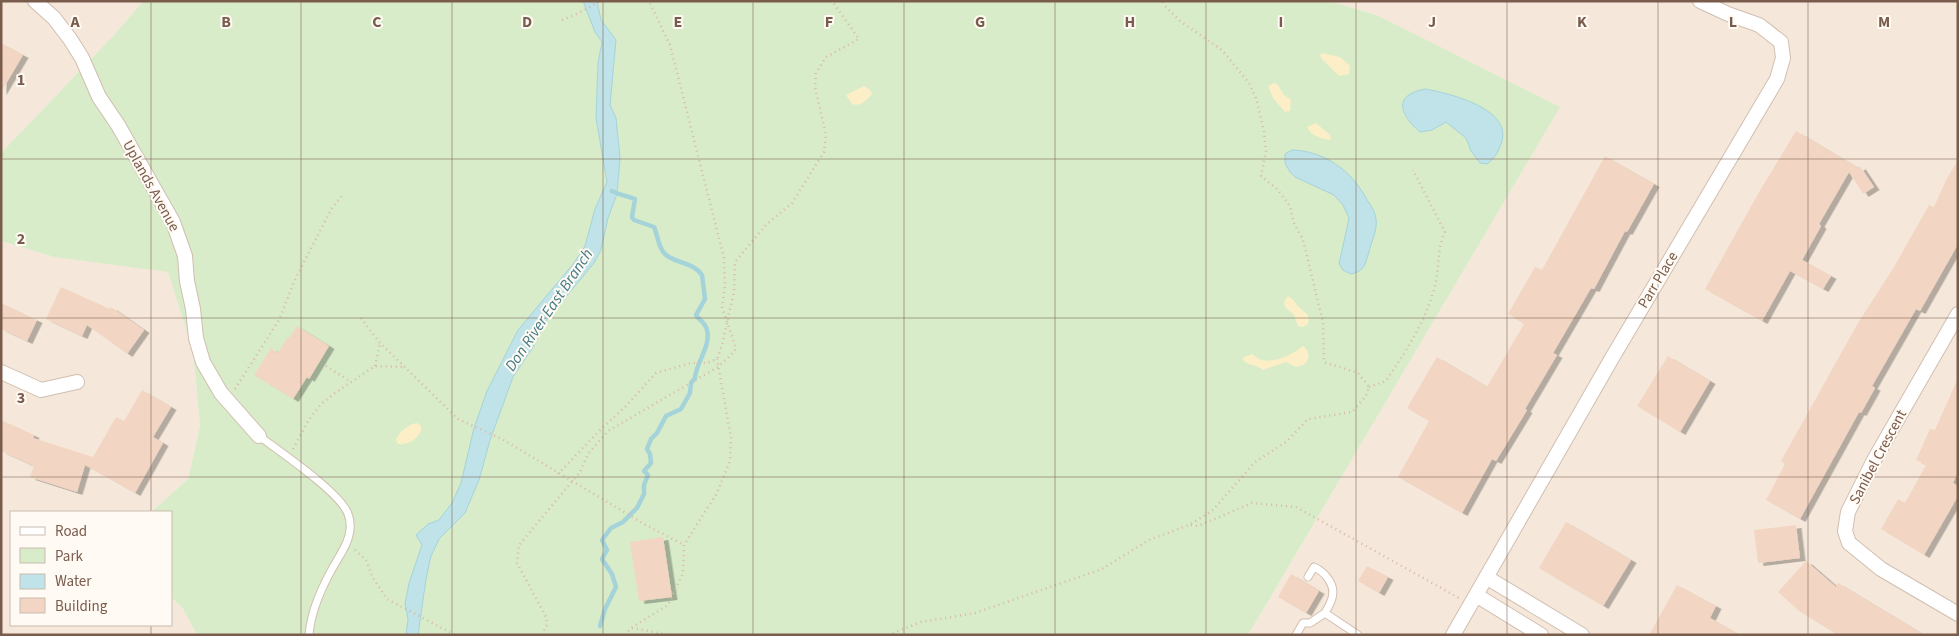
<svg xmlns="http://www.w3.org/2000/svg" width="1959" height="636" font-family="'Source Sans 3',sans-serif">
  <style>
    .residential { fill: #f5e8da }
    .green { fill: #d8ecc9 }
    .sand { fill: #fcefc7 }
    .water { fill: #bfe3e8; stroke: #a5d3da }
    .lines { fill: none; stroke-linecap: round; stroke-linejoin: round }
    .stream { stroke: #a5d3da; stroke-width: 4.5 }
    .building { fill: #f3d5c3; filter: url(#shadow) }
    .lane-casing { stroke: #d1beb0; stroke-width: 9 }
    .street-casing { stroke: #d1beb0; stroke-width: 16 }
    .path { stroke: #d9b8a5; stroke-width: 2.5; stroke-dasharray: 1 4; stroke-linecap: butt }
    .lane { stroke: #fff; stroke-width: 7 }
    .street { stroke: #fff; stroke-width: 14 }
    .grid { fill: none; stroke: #7a5c4d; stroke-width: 1; stroke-opacity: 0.55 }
    .labels { text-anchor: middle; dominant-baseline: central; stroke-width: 4; stroke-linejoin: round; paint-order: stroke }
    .street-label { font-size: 15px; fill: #7a5c4d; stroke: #fffaf3 }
    .water-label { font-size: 16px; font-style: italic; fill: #437c86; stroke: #fffaf3 }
    .grid-label { font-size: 16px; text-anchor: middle; font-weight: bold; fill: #7a5c4d; stroke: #fffaf3; stroke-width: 4; stroke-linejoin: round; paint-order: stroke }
  </style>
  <defs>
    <filter id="shadow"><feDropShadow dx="5.5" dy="3" stdDeviation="0" flood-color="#0004"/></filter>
  </defs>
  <rect width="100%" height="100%" fill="#fdf6ec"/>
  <!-- residential -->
  <path class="residential" d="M1,1H143L113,36L1,153Z
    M1330,1H1958V635H1248L1559,108L1379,16Z
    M1,241L54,257L168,271L193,351L200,426L188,479L151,512H11V625H171V597L183,609L197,635H1Z"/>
  <!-- green -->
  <path class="green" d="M143,1H1330L1379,16L1560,107L1248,635H197L183,609L171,597V512H151L188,479L200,426L193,351L168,272L54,257L1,241V153L113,36Z"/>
  <!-- sand -->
  <path class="sand" d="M1322,53L1340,57L1350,66L1349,74L1339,76L1321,58L1320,55Z
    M1274,83L1278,85L1283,94L1291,100L1290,111L1285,112L1273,98L1268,86Z
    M864,86L870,90L872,94C867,100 860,107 852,104L846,95Z
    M1316,123L1330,135L1331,140C1321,139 1311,136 1307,127Z
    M1288,296C1295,300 1296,305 1301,309C1307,315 1310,313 1308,324L1303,327L1298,326L1294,315L1285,307L1284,302Z
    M1303,346C1310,351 1310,358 1305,364L1296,367L1286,362L1263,370C1256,364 1249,366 1243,360L1244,357L1252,354C1255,356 1258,359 1262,360C1276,363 1293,354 1303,346Z
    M417,423L421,426V431C416,440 408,445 398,444L396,440C399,432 408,424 417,423Z"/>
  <!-- water -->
  <path class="water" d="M583,1H597L601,20L616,40L610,105L616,118L620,158L617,194L608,218L601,250L594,263L545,322L533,347L513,377L490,440L479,480L465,513L439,539L431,556L426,579L418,635H406L408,619L405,604L409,583L422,545L416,535L428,524L439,520L452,503L461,483L474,428L487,391L518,330L574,263L585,246L595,209L607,182L596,118L598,63L602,42L595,32Z
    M1425,89C1448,93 1511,108 1502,141C1499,151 1495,158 1487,164L1480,163L1471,151L1466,138L1446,122L1432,130L1420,132C1399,114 1393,95 1425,89Z
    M1292,150C1324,151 1351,170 1366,198C1370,205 1375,210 1376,219C1378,228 1371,243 1369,252C1365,264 1365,271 1351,274L1343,270L1339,264L1349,218L1343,205L1334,195L1295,177L1290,172L1285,163V154Z"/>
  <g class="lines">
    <!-- stream -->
    <path class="stream" d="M600,626L605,609L616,587L612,574L602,559L607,550L602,540L611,528L623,522L637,508L644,494V485L648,475L644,471L651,463L650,454L647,449L651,439L657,433L666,416L681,409L690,393L691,383L695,378C696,362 711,347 707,330C706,323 699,320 696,315L705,299L702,275C692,261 672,263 664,253C658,246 658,236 654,227L634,220L632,217L635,199C627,196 620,195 612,191"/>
  </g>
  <!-- building -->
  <path class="building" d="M1,43L23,55L1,92Z
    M1796,131L1858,168L1860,166L1874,187L1863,194L1849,172L1819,224L1821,226L1802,260L1831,276L1823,289L1790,271L1762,321L1705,289L1759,192Z
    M1605,156L1654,184L1627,232L1625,231L1594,289L1591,288L1553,353L1557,355L1525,409L1527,410L1496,461L1492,459L1462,513L1398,477L1429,421L1407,408L1437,357L1487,387L1524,324L1508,314L1535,267L1542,270Z
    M1958,160V244L1920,311L1916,309L1872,386L1875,388L1861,413L1859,412L1800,519L1766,500L1785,464L1781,461L1858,323L1894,267L1929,205L1934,207L1946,180Z
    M61,287L110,309L111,307L144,330L127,354L87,325L82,336L46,319Z
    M1,303L37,320L27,341L1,329Z
    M297,326L329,346L309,379L307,377L293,399L254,375L271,348L278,353L288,337L289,338Z
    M1668,356L1710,381L1680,432L1637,406Z
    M1958,378V471L1953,483L1958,486V496L1924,555L1881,529L1898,499L1905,503L1926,465L1916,460L1930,429L1935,430Z
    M142,390L171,407L153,437L163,443L135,493L85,465L77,492L30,477L34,466L1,451V420L34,435L33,438L93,457L116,417L124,421Z
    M1566,522L1631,560L1603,606L1539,568Z
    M1796,525L1800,558L1758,563L1754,530Z
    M663,537L672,597L639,601L630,542Z
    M1806,561L1836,587L1838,583L1924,635H1838L1799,611L1778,592Z
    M1367,566L1388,577L1379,593L1358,581Z
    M1291,574L1319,591L1306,613L1278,597Z
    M1677,585L1716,606L1710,618L1740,635H1649Z"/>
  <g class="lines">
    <!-- lane casing -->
    <g class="lane-casing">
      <path id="lane" d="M259,436C279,451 341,493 348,514C354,529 347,544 339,557C325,580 311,608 309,635
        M1308,577L1314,567C1325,572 1336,585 1332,598C1331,603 1327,609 1325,613L1358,635
        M1296,635L1303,623H1310L1325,613"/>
    </g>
    <!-- street casing -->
    <g class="street-casing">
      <path id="street" d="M35,1L54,18L70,39L82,58L99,97L118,125L173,222L185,256L187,281L193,309L196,338L203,362L221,393L259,436
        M1958,314L1874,460L1848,512L1845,531L1849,543L1881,569L1958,614
        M1,372L41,390L77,382
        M1486,577L1582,635
        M1476,595L1541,635
        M1453,635L1612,358L1777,79L1783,58L1781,42L1759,25L1728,14L1700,1"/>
    </g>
    <!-- path -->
    <path class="path" d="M562,20L579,13L600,1
      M361,318L380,343L458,419L502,439L644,524L684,545
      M326,366L351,382
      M375,366L380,343
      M1369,387L1386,381C1405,352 1425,323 1434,289C1440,270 1436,251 1445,232L1413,170
      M235,389L279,320L294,282L306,258L332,208L344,193
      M293,449L308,421L321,404L335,393L375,366L405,367
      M558,474L601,429L626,406L656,373L691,363H707L717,359L722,345L734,291L735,262L766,225L792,203L824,152L826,135L815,87L816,73L826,57L859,39L832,1
      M1191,525L1198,526L1252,503L1296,507L1459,598
      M355,550L366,560L373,578L387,599L455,635
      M632,628L669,635
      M542,635L547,625L546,617L517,563L519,545L580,472L588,454L608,431L718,367L734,352L736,348L722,307L725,287L724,258L670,45L649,1
      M625,635L631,628L668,605L683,573L684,545L717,493L730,461L731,438L717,359
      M888,635L921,622L975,613L1102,569L1149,540L1189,525L1212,511L1255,462L1286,442L1308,419L1352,412L1366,396L1369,387L1358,373L1324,362L1323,322L1303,240L1294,223L1290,206L1277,189L1261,176L1266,151L1264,131L1256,98L1249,83L1222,50L1180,21L1164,5L1162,1"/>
    <!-- lane -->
    <use href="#lane" class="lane"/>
    <!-- street -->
    <use href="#street" class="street"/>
  </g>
  <!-- grid -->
  <path class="grid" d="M151,1V512M301,1V635M452,1V635M603,1V635M753,1V635M904,1V635M1055,1V635M1206,1V635M1356,1V635M1507,1V635M1658,1V635M1808,1V635M1,159H1958M1,318H1958M1,477H1958M151,625V635"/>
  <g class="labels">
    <!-- street labels -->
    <g class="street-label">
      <text transform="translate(151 186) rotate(61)">Uplands Avenue</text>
      <text transform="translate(1658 280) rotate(-59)">Parr Place</text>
      <text transform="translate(1878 457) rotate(-62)">Sanibel Crescent</text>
    </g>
    <!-- water labels -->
    <g class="water-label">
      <text transform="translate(549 310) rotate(-56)">Don River East Branch</text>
    </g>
  </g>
  <g class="grid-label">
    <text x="75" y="27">A</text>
    <text x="226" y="27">B</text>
    <text x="377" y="27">C</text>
    <text x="527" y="27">D</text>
    <text x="678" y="27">E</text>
    <text x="829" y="27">F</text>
    <text x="980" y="27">G</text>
    <text x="1130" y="27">H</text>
    <text x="1281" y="27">I</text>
    <text x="1432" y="27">J</text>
    <text x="1582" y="27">K</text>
    <text x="1733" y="27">L</text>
    <text x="1884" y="27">M</text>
    <text x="21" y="85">1</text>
    <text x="21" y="244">2</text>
    <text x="21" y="403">3</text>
  </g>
  <!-- border -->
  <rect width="1959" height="636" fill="none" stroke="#7a5c4d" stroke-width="5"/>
  <!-- legend -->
  <rect x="10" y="511" width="162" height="115" fill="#fffaf3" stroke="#cabbb1"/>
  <rect x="20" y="527" width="25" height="8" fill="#ffffff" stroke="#cabbb1"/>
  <text x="55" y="536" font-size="15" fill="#7a5c4d">Road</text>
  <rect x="20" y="548" width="25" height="15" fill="#d8ecc9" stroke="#cabbb1"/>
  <text x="55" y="561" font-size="15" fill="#7a5c4d">Park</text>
  <rect x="20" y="574" width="25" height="15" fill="#bfe3e8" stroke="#cabbb1"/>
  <text x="55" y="586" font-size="15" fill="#7a5c4d">Water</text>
  <rect x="20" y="598" width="25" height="15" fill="#f3d5c3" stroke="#cabbb1"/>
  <text x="55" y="611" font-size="15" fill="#7a5c4d">Building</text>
</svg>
